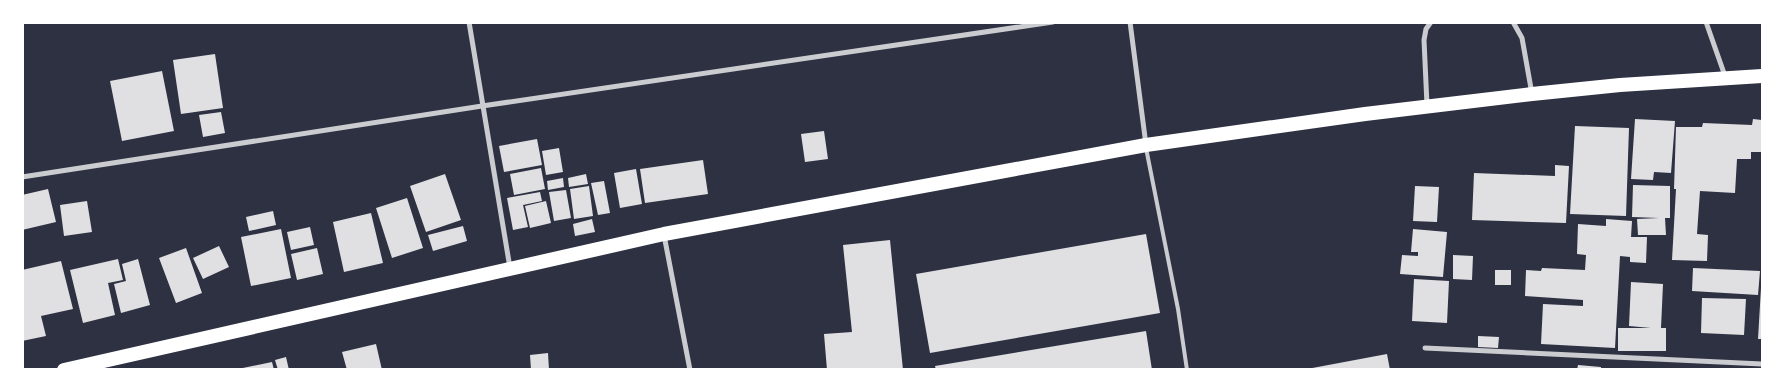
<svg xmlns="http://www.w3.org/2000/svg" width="1785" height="392" font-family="'Libre Baskerville',serif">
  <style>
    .building { fill: #e0e0e3 }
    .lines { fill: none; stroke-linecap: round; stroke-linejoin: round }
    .service { stroke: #caccd0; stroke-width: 4 }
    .minor { stroke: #caccd0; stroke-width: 5 }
    .trunk { stroke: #fff; stroke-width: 14 }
  </style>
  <rect width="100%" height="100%" fill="#2d3142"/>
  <!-- building -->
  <path class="building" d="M215,54L223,108L181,114L173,60Z
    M162,71L174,131L122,141L110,81Z
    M221,112L225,133L203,137L199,115Z
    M1635,119L1675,121L1671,173L1654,172L1653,180L1631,179Z
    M1753,119L1762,120V152H1751V159H1737L1735,193L1700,191L1697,234L1708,235L1707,261L1672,260L1676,189H1674L1676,127H1702L1703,123L1752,125Z
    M1575,126L1629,128L1626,216L1570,214Z
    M824,131L828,159L805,162L801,134Z
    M537,139L542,165L504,172L499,146Z
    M559,148L563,172L546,175L542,151Z
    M703,160L708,194L645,203L640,169Z
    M1555,165L1569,166L1566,223L1472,220L1474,173L1555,176Z
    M541,168L545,189L514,195L510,174Z
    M636,169L642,204L620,208L614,173Z
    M445,174L461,220L426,232L410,186Z
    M586,174L588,184L569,187L568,178Z
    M563,178L564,187L548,190L547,181Z
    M604,181L610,213L598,215L591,183Z
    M1633,185L1670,186V218H1665L1666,235H1638L1637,219L1659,218L1632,217Z
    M589,186L593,216L574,219L570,189Z
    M1415,186L1439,187L1437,222L1413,221Z
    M48,189L56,222L22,230V195Z
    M566,190L571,218L554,221L549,192Z
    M540,192L542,201L523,205L528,227L513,230L507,198Z
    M407,198L423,248L392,258L376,208Z
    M87,201L92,232L64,236L60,205Z
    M546,201L551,223L530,228L525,206Z
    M273,211L276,225L249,231L246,217Z
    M371,213L383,263L344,272L333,222Z
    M592,219L595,232L575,236L573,224Z
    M1606,219L1632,221L1631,237H1647L1646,263L1630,262V257L1620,256L1615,348L1541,344L1543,304L1583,306V300L1525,296L1526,270L1541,271L1542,268L1585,270L1586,255L1577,254L1578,224L1606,226Z
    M463,226L467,241L433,251L428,235Z
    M310,227L314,245L291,250L287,232Z
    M281,229L291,278L251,286L241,237Z
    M1413,229L1447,232L1443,277L1400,274L1402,255L1418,256V252H1411Z
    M1146,234L1160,313L930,353L916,274Z
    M890,240L903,370H827L824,334L852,332L843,245Z
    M219,246L229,267L203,279L193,258Z
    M186,248L202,293L176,303L159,258Z
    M317,248L323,274L297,280L291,254Z
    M1453,255L1473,256L1472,280L1453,279Z
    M118,259L123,280L108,283L115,315L83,323L70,270Z
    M138,259L150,305L121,313L114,284L126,281L122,264Z
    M61,261L73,309L41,316L46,336L22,341V270Z
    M1693,268L1760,271L1758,295L1692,291Z
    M1495,270H1511V285H1495Z
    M1414,279L1449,281L1447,323L1412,321Z
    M1631,282L1663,284L1661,328H1666V351H1618V328H1651L1629,326Z
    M1761,288H1762V339H1758Z
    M1702,298L1746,299L1744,335L1701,333Z
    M1146,331L1152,370H936L935,366Z
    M1478,336L1499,337L1498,348L1478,347Z
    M376,344L382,370H347L342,352Z
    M548,353L549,370H531L530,355Z
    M1387,354L1390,370H1307V369Z
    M286,357L289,370H278L275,360Z
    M272,362L274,370H238V369Z
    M1578,365L1601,367V370H1577Z"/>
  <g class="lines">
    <!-- service -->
    <path class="service" d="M1146,148L1178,309L1187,370"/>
    <!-- minor -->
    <path class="minor" d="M469,22L510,268
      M1130,22L1146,145
      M1513,22L1522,38L1532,94
      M1706,22L1725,76
      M1427,105L1424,40L1426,29L1431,22
      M22,177L482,106L1053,22
      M664,235L690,370
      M1425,348L1762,364"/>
    <!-- trunk -->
    <path class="trunk" d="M64,370L664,234L1146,145L1365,114L1532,94L1620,85L1762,76"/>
  </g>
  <!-- border -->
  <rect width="1785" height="392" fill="none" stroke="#ffffff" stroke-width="48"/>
</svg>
